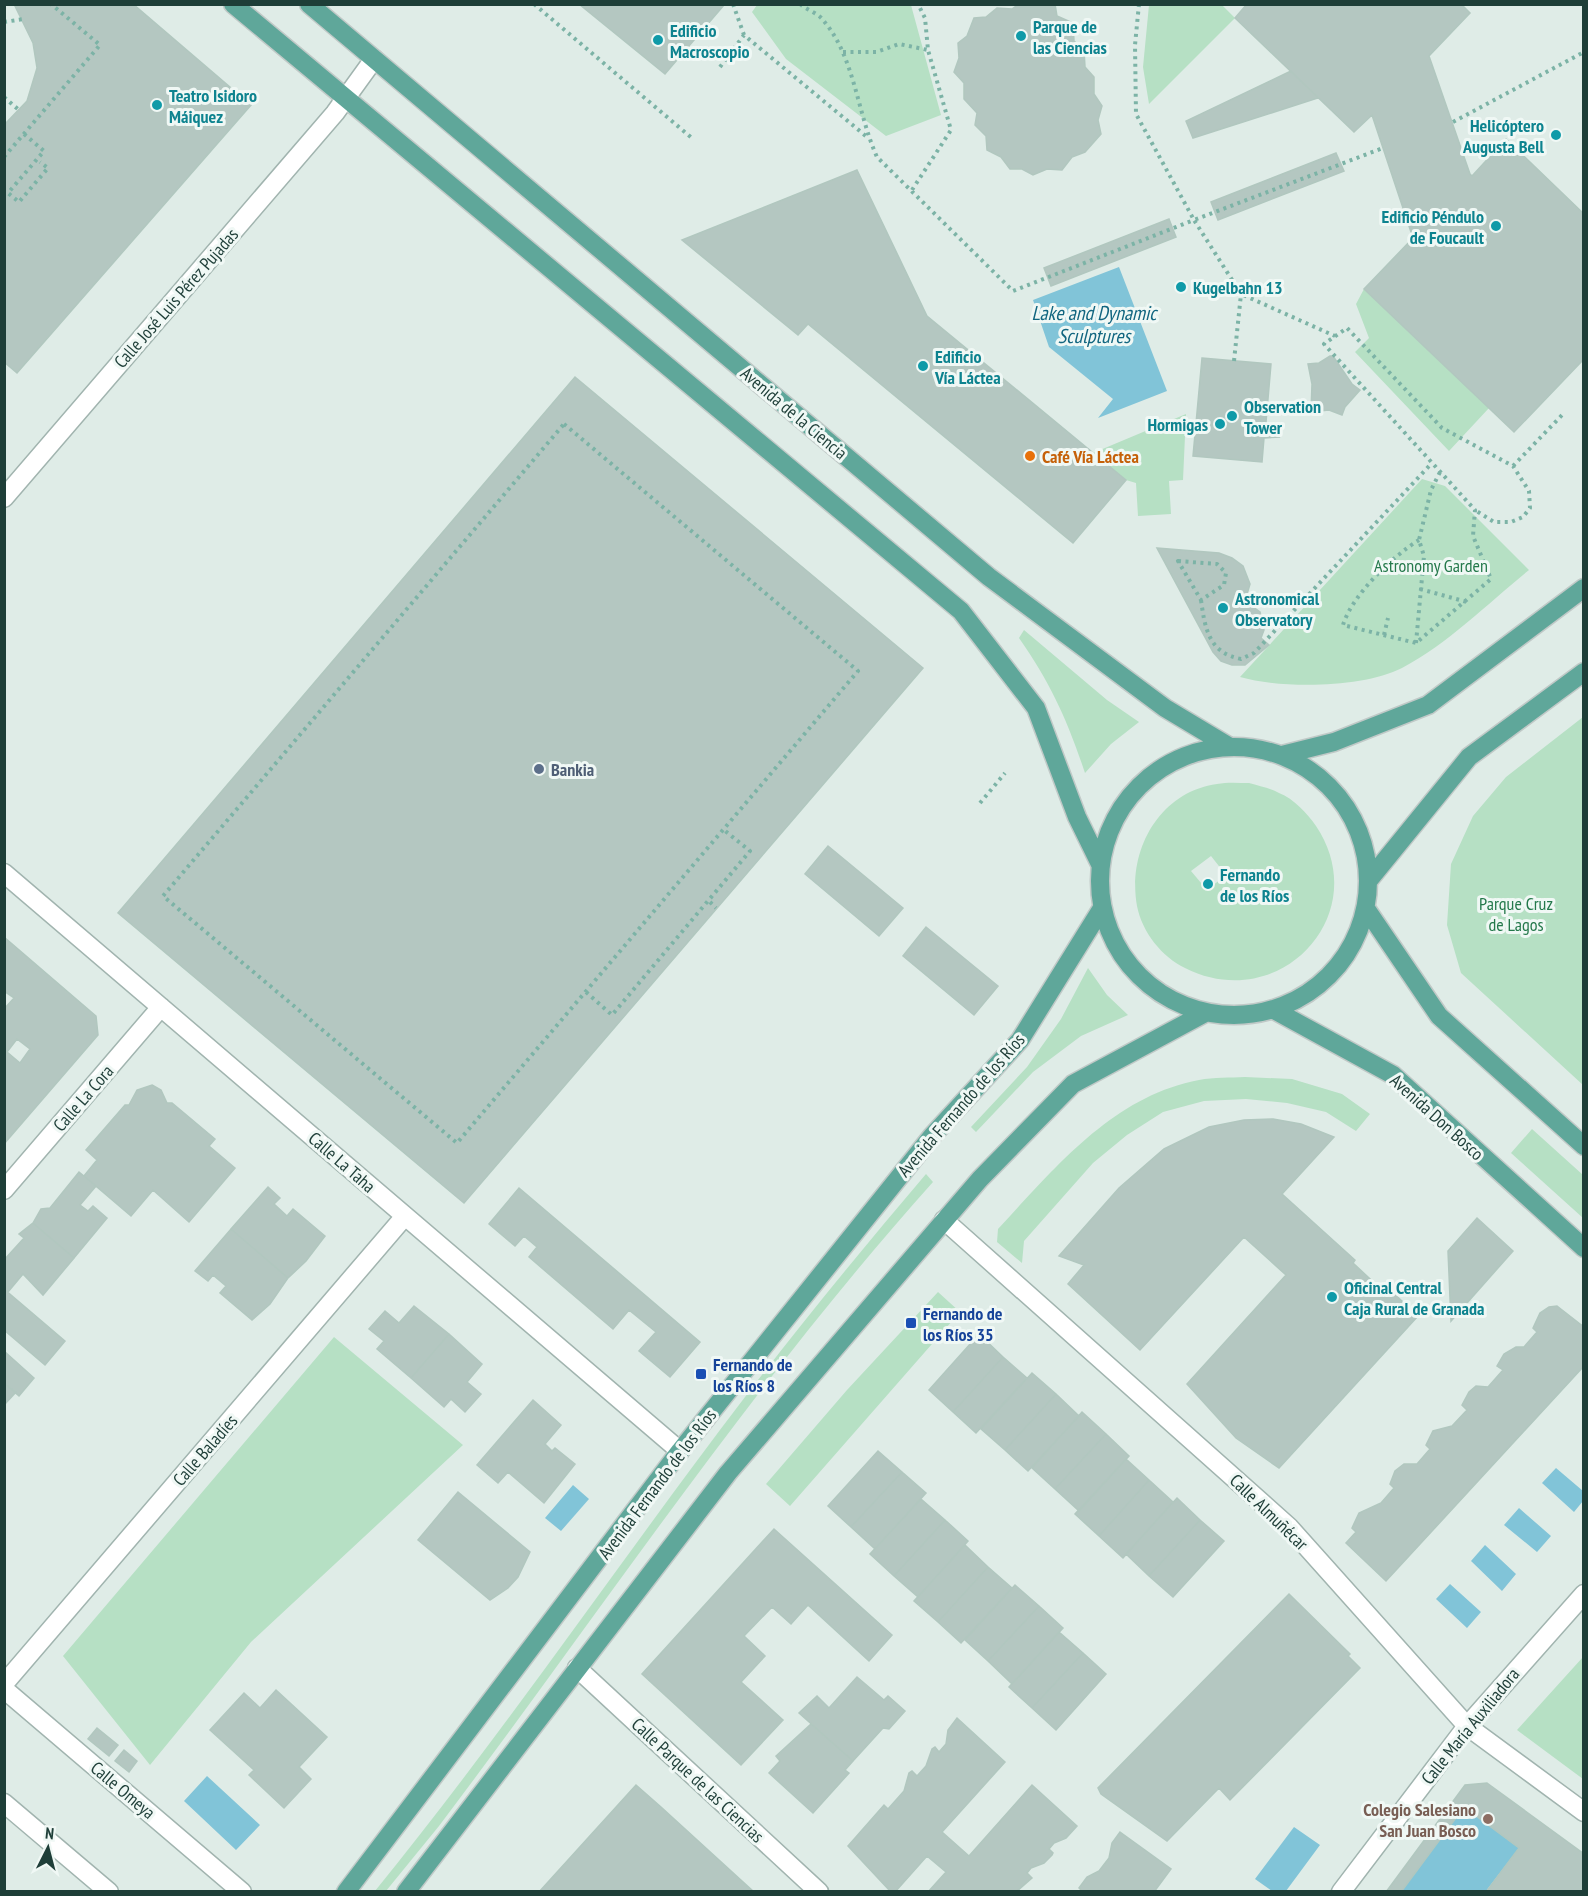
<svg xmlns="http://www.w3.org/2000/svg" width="1588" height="1896" font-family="'PT Sans Narrow',sans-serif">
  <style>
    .green { fill: #b6e0c4; fill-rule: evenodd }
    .water { fill: #81c4d8 }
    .building { fill: #b4c7c1; stroke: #b1c7bf; stroke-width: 1.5; fill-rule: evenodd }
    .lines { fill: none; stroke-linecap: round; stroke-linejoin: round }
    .minor-casing { stroke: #a1b4af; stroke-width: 21 }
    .major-casing { stroke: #c0c9c7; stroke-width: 21 }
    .path { stroke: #7cb3a6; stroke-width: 4; stroke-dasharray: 3 4.5; stroke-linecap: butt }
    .minor { stroke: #fff; stroke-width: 18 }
    .major { stroke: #5fa79a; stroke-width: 18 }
    .culture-dot { fill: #0f9aa8; stroke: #f0f8f5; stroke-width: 2 }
    .food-dot { fill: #e8710a; stroke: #f0f8f5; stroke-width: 2 }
    .service-dot { fill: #5c6f8a; stroke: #f0f8f5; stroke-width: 2 }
    .transit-dot { fill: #1a4fb4; stroke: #f0f8f5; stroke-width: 2 }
    .education-dot { fill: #8d6e63; stroke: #f0f8f5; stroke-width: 2 }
    .labels { text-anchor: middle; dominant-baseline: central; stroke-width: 6; stroke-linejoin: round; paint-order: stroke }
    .culture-label { font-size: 18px; font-weight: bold; fill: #0d838f; stroke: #f0f8f5; text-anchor: start }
    .street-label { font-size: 18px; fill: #1e3e38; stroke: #f0f8f5 }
    .food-label { font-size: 18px; font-weight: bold; fill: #c56008; stroke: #f0f8f5; text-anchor: start }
    .park-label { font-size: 18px; fill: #24794b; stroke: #f0f8f5 }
    .service-label { font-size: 18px; font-weight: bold; fill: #4e5e75; stroke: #f0f8f5; text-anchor: start }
    .transit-label { font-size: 18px; font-weight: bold; fill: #164399; stroke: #f0f8f5; text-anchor: start }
    .education-label { font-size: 18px; font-weight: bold; fill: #785e54; stroke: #f0f8f5; text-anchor: end }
    .water-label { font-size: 20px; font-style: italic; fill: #126680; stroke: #f0f8f5 }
  </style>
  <rect width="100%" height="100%" fill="#dfece7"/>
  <!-- green -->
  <path class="green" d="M757,5H911L941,115L886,136L786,59L752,12Z
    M1149,5H1222L1235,18L1149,104L1143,67Z
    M1364,289L1489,408L1449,451L1355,352L1369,338L1356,304Z
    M1186,414L1183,480L1169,481L1171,514L1138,516L1136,483L1126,480L1093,453Z
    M1422,479L1445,486L1529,570C1488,603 1449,643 1402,668C1363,688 1282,689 1240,677Z
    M1024,630L1107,700L1139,722L1111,744L1085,773C1067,719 1051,684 1019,638Z
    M1583,717V1085L1461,973L1447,925L1451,864L1473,816L1506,777Z
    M1249,783C1259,786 1270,788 1279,793C1294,799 1307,813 1316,826C1375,914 1280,1016 1185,968C1162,957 1142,932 1137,906C1127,851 1159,792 1217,784C1227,782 1239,783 1249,783ZM1211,856L1226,875L1207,890L1191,871Z
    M1088,968L1107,995L1128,1015L1081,1036L1033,1072L976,1132L971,1127L1027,1067L1061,1019Z
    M1245,1077L1292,1079L1342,1094L1370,1114L1356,1131L1326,1112L1287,1103L1246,1099L1204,1101L1163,1112L1127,1135L1093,1163L1024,1241L1022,1263L997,1242L998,1229C1055,1168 1113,1096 1199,1080C1214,1077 1230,1078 1245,1077Z
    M1532,1129L1583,1175V1218L1511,1153Z
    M926,1174L933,1182C752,1384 602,1610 439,1826L386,1891H375C505,1731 620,1561 745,1397C803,1321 864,1247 926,1174Z
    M938,1292L960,1312L790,1506L766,1484L847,1390Z
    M334,1337L463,1445L251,1642L150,1765L63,1656Z
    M1583,1657V1779L1517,1730Z"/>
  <!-- water -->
  <path class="water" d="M1119,267L1167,391L1098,418L1113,399L1049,347L1033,300Z
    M1556,1468L1583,1491V1501L1574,1512L1542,1483Z
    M573,1485L589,1499L561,1531L545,1518Z
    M1519,1508L1551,1536L1537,1552L1504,1525Z
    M1485,1545L1516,1574L1502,1591L1471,1561Z
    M1450,1584L1481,1612L1467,1628L1436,1599Z
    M207,1776L260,1825L236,1850L184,1801Z
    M1464,1807L1519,1848L1486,1891L1401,1892Z
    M1294,1827L1320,1845L1286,1891H1272L1255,1879Z"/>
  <!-- building -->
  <path class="building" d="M14,4H133L251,105L17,373L4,362V125L27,101L37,68L33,43Z
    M579,4H723L724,5L665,74Z
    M1019,4H1055L1057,16L1073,23L1074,41L1084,50L1085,67L1094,77V94L1102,106L1098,120L1101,134L1085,152L1072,157L1062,170L1047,169L1033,175L1022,169H1010L1001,157L987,150L986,136L975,125L977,113L964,99V83L954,72L959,58L958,43L967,36L974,18L986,17L997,8L1012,9Z
    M1247,4H1461L1470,13L1429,56L1470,174L1472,176L1506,139L1584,214V359L1514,432L1364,289L1413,238L1372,115L1354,132L1235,18Z
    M1291,71L1318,98L1193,138L1186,121Z
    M1336,153L1344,171L1218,220L1211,202Z
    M857,170L927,316L1126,480L1073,543L808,324L798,335L682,240Z
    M1169,219L1176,237L1051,286L1044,268Z
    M1330,356H1333L1352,384L1360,390L1345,407L1342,415L1329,410L1311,412L1312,384L1308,364L1319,363Z
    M1202,358L1271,364L1266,422L1279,437L1264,438L1262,462L1193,456Z
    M575,377L923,668L464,1203L118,913Z
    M1157,548L1219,553L1232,558L1243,566L1250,584L1245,601L1260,612L1264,630L1261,638L1269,645L1245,665H1232L1221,661L1213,652Z
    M828,846L903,908L879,936L805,874Z
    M926,927L998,986L974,1015L903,956Z
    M4,937L96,1016L98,1035L4,1144V1009L14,998L4,991ZM17,1039L30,1049L20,1063L7,1052Z
    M152,1085L161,1090L167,1103H172L215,1139L209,1146L235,1168L189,1222L153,1190L131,1216L84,1176L97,1160L86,1150L125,1105H129L137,1090Z
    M1273,1119L1301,1124L1334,1137L1282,1194L1355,1260L1353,1263L1384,1292L1388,1288L1418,1316L1279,1468L1236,1438L1187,1384L1286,1275L1244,1237L1140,1350L1068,1284L1084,1265L1059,1256L1119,1188L1164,1149L1209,1127L1244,1120Z
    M79,1172L96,1186L80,1205L88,1211L93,1206L107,1218L74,1258L33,1223L41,1209L50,1208Z
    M268,1187L280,1198L274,1204L287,1216L293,1209L325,1236L306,1261L288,1278L231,1229Z
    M519,1188L700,1342L670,1377L639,1351L656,1332L629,1310L613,1329L529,1257L537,1247L524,1236L515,1246L489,1224Z
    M1477,1218L1513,1251L1451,1321L1448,1251Z
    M33,1223L74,1258L43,1295L23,1274L8,1292L4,1289V1260L24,1238L19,1234Z
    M231,1229L288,1278L270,1304L252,1320L220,1293L226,1286L213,1275L208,1281L195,1271Z
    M4,1289L65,1341L45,1365L4,1330Z
    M414,1306L449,1334L411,1378L377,1349L384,1341L369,1329L385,1311L399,1323Z
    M1557,1306L1584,1327V1366L1386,1581L1346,1543L1356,1532L1352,1528L1359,1513L1381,1503L1394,1488L1390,1484L1395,1471L1404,1464H1417L1430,1449L1426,1445L1433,1431L1452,1426L1467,1410L1462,1405L1469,1392L1476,1386L1488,1387L1503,1370L1497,1366L1504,1354L1516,1347H1524L1537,1332L1533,1328L1540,1313L1549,1307Z
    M449,1334L482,1364L467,1382L481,1394L465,1412L451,1399L444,1407L411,1378Z
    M979,1334L1003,1357L953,1412L929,1390Z
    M4,1351L34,1378L19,1396L4,1383Z
    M1003,1357L1027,1378L976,1433L953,1412Z
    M1032,1373L1056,1394L1005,1450L981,1429Z
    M4,1383L16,1392L4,1405Z
    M1056,1394L1079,1416L1028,1471L1005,1450Z
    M533,1400L561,1425L545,1444L552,1451L555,1448L575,1464L544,1503L508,1472L498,1483L477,1465Z
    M1082,1412L1106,1434L1055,1489L1032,1468Z
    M1106,1434L1129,1456L1079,1511L1055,1489Z
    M878,1451L902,1472L851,1527L828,1506Z
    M1126,1459L1149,1480L1099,1536L1075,1514Z
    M902,1472L926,1493L875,1549L851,1527Z
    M1149,1480L1173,1502L1123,1558L1099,1536Z
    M458,1492L530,1552L518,1577L508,1588L490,1600L418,1540Z
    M1177,1498L1200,1520L1149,1576L1126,1554Z
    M921,1499L945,1520L894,1576L870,1554Z
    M945,1520L968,1541L918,1597L894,1576Z
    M1200,1520L1224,1541L1173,1597L1149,1576Z
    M774,1529L892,1635L869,1661L808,1605L791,1624L772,1607L744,1636L765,1656L741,1682L783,1720L741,1765L642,1674Z
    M965,1545L988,1567L938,1622L914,1601Z
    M988,1567L1012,1588L961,1643L938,1622Z
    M1015,1585L1039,1606L988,1661L965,1640Z
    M1289,1594L1350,1654L1348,1656L1360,1668L1230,1800L1219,1788L1167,1841L1101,1794L1098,1788Z
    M1039,1606L1063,1628L1012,1684L988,1661Z
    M1059,1632L1083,1653L1032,1708L1009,1687Z
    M1083,1653L1106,1674L1056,1730L1032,1708Z
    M857,1677L884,1700L888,1696L905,1711L889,1729L883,1728L853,1761L799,1713L817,1696L829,1708Z
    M276,1690L327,1737L299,1767L311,1779L284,1808L249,1775L254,1770L210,1730L244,1693L260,1708Z
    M957,1718L1005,1762L942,1832L969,1856L1032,1785L1077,1826L1066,1838L1054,1843L1049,1849L1053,1853L1052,1855L1044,1863L1031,1868L1027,1873L1032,1878L1016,1892H928L946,1872L927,1856L895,1892H891L848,1846L884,1805L888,1809L904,1791L909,1773L912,1771L917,1776L926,1766L932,1749L935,1747L939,1752L946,1744L948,1730Z
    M811,1724L853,1761L845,1770L849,1773L813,1813L769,1773L780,1761L776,1756Z
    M97,1728L118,1745L109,1756L88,1739Z
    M124,1750L137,1761L129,1772L115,1761Z
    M1487,1783L1584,1854V1892H1486L1519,1848L1464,1807L1401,1892H1386L1465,1785Z
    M636,1785L661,1807L754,1892H539Z
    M1120,1832L1171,1869L1154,1892H1083L1079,1888L1087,1877L1099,1871L1109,1858L1112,1843Z"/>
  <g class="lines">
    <!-- minor casing -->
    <g class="minor-casing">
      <path id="minor" d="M4,498L335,113L374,59
        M4,873L680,1451
        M4,1190L161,1007
        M944,1220L1289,1527L1467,1726L1584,1812
        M577,1668L819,1892
        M4,1684L405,1216
        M4,1689L242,1892
        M4,1803L109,1892
        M1341,1892L1467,1726L1584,1594"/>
    </g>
    <!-- major casing -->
    <g class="major-casing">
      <path id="major" d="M233,4L961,611L1036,708L1077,817L1100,864
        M309,4L989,577L1165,708L1230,747
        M1100 881a134 134 0 1 1 268 0a134 134 0 1 1-268 0Z
        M1282,755L1334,742L1428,705L1584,588
        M1369,880L1469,757L1584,672
        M1367,910L1439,1016L1584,1146
        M1274,1010L1393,1075L1584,1248
        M346,1892L680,1451L932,1136L1020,1040L1102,908
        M406,1892L728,1473L980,1179L1073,1084L1205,1013"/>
    </g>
    <!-- path -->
    <path class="path" d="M534,4L693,139
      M733,4L744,35
      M800,4C807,10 818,13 823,20C855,57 857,113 877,157L1013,291L1194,220L1241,294L1335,336
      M1139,4L1135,45L1136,114L1194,220L1383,148
      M4,22L24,19
      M843,52H876L899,44L928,50
      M720,67L744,35L867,137
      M4,97L20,111
      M1453,122L1584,52
      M24,134L44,151L8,193L19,202L48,168L40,162
      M4,157L100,45L51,4
      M912,190L951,130L928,50L925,18L918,4
      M1234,361L1241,294
      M564,424L858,671L457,1143L163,896Z
      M1513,466L1564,413
      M1419,540C1393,556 1352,595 1343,625L1416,643L1491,579L1473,536L1475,510L1324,344L1347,328L1442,428L1513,466L1529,491L1530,508L1523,517L1511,522H1494L1475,510
      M1178,561L1217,564L1226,573L1224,585L1201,600Z
      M1420,589L1467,602
      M1201,600C1205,629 1209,653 1241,659L1254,653L1432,463
      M1384,635L1388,618
      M1416,643L1424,556L1419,540L1431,490L1440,472
      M980,803L1005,773
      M710,902L716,908
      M586,992L612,1015L750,851L724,830"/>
    <!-- minor -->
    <use href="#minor" class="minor"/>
    <!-- major -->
    <use href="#major" class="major"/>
  </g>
  <!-- markers -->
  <g class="culture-dot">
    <circle cx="1021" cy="36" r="6"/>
    <circle cx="658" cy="40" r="6"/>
    <circle cx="157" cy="105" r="6"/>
    <circle cx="1556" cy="135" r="6"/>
    <circle cx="1496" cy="226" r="6"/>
    <circle cx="1181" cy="287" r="6"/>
    <circle cx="923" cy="366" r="6"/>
    <circle cx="1232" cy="416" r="6"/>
    <circle cx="1220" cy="424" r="6"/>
    <circle cx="1223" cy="608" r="6"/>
    <circle cx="1208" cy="884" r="6"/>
    <circle cx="1332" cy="1297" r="6"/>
  </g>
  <circle class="food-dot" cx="1030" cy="456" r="6"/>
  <circle class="service-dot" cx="539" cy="769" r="6"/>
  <g class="transit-dot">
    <rect x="905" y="1317" width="12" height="12" rx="3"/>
    <rect x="695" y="1368" width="12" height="12" rx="3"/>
  </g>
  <circle class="education-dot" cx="1488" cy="1819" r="6"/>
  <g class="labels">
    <!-- culture labels -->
    <g class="culture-label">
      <text x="1033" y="26">Parque de<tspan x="1033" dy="21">las Ciencias</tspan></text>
      <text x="670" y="30">Edificio<tspan x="670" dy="21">Macroscopio</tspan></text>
      <text x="169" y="95">Teatro Isidoro<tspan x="169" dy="21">Máiquez</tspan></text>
      <text x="1544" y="125" text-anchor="end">Helicóptero<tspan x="1544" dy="21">Augusta Bell</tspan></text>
      <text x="1484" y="216" text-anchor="end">Edificio Péndulo<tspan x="1484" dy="21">de Foucault</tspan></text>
      <text x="1193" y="287">Kugelbahn 13</text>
      <text x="935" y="356">Edificio<tspan x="935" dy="21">Vía Láctea</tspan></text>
      <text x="1244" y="406">Observation<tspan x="1244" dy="21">Tower</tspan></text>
      <text x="1208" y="424" text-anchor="end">Hormigas</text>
      <text x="1235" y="598">Astronomical<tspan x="1235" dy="21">Observatory</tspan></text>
      <text x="1220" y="874">Fernando<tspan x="1220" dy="21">de los Ríos</tspan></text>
      <text x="1344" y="1287">Oficinal Central<tspan x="1344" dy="21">Caja Rural de Granada</tspan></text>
    </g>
    <!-- street labels -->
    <g class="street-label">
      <text transform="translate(176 298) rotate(-49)">Calle José Luis Pérez Pujadas</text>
      <text transform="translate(794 413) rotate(40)">Avenida de la Ciencia</text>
      <text transform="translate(83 1098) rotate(-49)">Calle La Cora</text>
      <text transform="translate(961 1105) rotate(-49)">Avenida Fernando de los Ríos</text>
      <text transform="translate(1437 1117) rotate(42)">Avenida Don Bosco</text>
      <text transform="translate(342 1162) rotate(41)">Calle La Taha</text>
      <text transform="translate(205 1450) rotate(-49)">Calle Baladíes</text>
      <text transform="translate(657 1484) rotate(-53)">Avenida Fernando de los Ríos</text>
      <text transform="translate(1269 1512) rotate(44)">Calle Almuñécar</text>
      <text transform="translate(1470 1726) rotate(-51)">Calle María Auxiliadora</text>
      <text transform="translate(698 1780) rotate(43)">Calle Parque de las Ciencias</text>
      <text transform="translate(123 1790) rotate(40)">Calle Omeya</text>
    </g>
    <!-- food labels -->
    <g class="food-label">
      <text x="1042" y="456">Café Vía Láctea</text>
    </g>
    <!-- park labels -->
    <g class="park-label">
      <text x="1431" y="565">Astronomy Garden</text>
      <text x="1516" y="903">Parque Cruz<tspan x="1516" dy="21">de Lagos</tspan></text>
    </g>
    <!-- service labels -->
    <g class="service-label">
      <text x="551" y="769">Bankia</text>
    </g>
    <!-- transit labels -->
    <g class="transit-label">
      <text x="923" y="1313">Fernando de<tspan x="923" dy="21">los Ríos 35</tspan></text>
      <text x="713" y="1364">Fernando de<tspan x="713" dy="21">los Ríos 8</tspan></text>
    </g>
    <!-- education labels -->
    <g class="education-label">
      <text x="1476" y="1809">Colegio Salesiano<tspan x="1476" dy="21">San Juan Bosco</tspan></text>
    </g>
    <!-- water labels -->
    <g class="water-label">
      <text x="1094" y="313">Lake and Dynamic<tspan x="1094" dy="23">Sculptures</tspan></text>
    </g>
  </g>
  <!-- border -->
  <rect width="1588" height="1896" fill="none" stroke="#1e3e38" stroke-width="12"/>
  <!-- north arrow -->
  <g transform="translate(48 1848) rotate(6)" stroke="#f0f8f5" stroke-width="4.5" paint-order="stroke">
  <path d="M0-4.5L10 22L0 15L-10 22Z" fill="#1e3e38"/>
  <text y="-9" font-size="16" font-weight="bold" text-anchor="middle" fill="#1e3e38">N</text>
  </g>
</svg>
